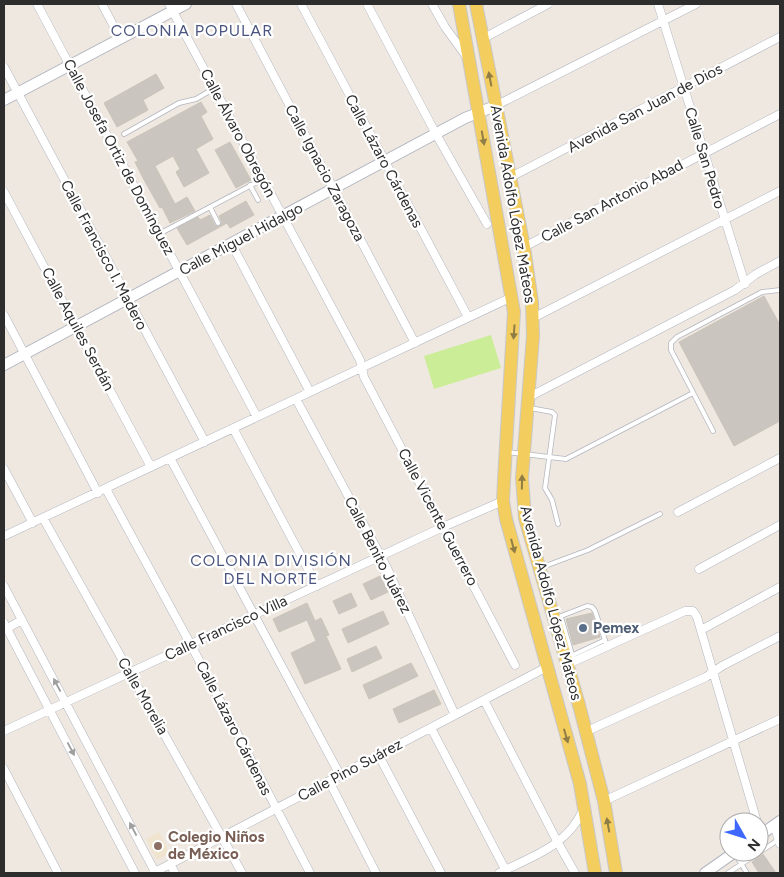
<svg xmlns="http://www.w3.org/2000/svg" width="784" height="877" font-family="Figtree,sans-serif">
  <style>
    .education { fill: #f0e4cf }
    .pitch { fill: #cbed97 }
    .building { fill: #cac5bf; stroke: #cac4b9 }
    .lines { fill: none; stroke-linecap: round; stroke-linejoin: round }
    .service-casing { stroke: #b3b6c1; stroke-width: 5.5 }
    .minor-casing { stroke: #b3b6c1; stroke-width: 9 }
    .tertiary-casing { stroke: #b3b6c1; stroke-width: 12 }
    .primary-casing { stroke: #c8c8c8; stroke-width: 14 }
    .service { stroke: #fff; stroke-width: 4 }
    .minor { stroke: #fff; stroke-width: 8 }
    .tertiary { stroke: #fff; stroke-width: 10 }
    .primary { stroke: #f4cd5f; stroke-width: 12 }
    .oneway { fill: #907d46 }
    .oneway2 { fill: #a0a0a0 }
    .service-dot { fill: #5c6f8a; stroke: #fff; stroke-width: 2 }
    .education-dot { fill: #8d6e63; stroke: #fff; stroke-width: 2 }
    .labels { text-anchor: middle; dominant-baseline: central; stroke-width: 4.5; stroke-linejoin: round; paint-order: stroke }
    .street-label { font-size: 15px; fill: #2d2d2d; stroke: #fff }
    .service-label { font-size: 15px; font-weight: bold; fill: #4e5e75; stroke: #fff; text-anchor: start }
    .education-label { font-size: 15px; font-weight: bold; fill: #785e54; stroke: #fff; text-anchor: start }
    .neighbourhood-label { font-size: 16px; letter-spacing: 1px; fill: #4b5680; stroke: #fff }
  </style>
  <rect width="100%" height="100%" fill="#efe8e0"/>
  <!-- education -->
  <path class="education" d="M159,832L170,853L157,860L146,839Z"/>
  <!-- pitch -->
  <path class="pitch" d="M491,335L501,368L434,389L424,356Z"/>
  <!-- building -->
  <path class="building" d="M156,74L164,88L143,100L148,110L117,127L104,103Z
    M201,102L207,112L201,116L213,139L196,149L209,173L184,187L176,172L180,169L173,156L155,166L175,204L187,197L195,211L170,223L162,207L160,208L143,178L135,162L138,161L127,142Z
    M230,142L251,180L236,188L215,150Z
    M246,201L254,215L230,228L227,223L187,245L177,228L198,217L200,220L210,215L215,225L219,227L222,223L219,216Z
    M764,296L780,325V421L734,446L679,342Z
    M380,576L388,592L371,600L363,584Z
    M351,593L357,606L339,614L333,601Z
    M307,603L315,621L321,618L329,635L326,636L341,669L305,684L291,653L316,641L307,620L279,632L273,619Z
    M383,611L389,624L348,643L342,629Z
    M592,613L600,637L573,645L566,619Z
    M376,646L382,658L352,672L347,659Z
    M411,663L418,676L369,699L363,685Z
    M434,690L441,704L399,723L393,709Z
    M763,854L776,873H759L752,862Z"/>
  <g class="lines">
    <!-- service casing -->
    <g class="service-casing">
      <path id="service" d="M124,134L179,103L196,99L215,88
        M250,185L258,200
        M210,207L218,223
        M159,234L263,179
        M530,408L552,412L555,415L545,488L552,500L558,524
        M713,431L671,350V343L677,337L762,292L780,290
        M507,452L566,459L693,393
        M540,568L588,550L660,514
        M561,617L574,661
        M556,618L587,606L592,607L595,611L607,646
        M571,656L605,640
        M735,854L747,873
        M728,873L778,840"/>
    </g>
    <!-- minor casing -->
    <g class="minor-casing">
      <path id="minor" d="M37,4L257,417
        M102,4L120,38
        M169,4L360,360L364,377L515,665
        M236,4L415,343
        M301,4L468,317
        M367,4L436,134L487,224
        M432,4L445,27L466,56
        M658,4L745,284
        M482,39L548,4
        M4,67L205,442
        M495,106L696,4
        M509,178L780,37
        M4,192L151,467
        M231,243L310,392
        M524,247L780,114
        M4,315L98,493
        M533,318L780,191
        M529,397L735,290L756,274L780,261
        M296,399L386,566L455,715
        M233,428L317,586
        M170,458L340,775
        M4,469L33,523
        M106,489L191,645L310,873
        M678,512L780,458
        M43,518L242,873
        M4,536L512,297
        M699,569L780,525
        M4,586L155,872
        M4,623L135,873
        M4,630L22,620
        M701,630L780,587
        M566,665L685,611H693L697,617L757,822
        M484,700L558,843L575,873
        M431,728L507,873
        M4,731L443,527L503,501
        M585,732L706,677L722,666L780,636
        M378,754L441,873
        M4,769L58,873
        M329,781L376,873
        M604,801L780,719
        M774,825L780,844
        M170,864L175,873
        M153,873L547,667
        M499,873C533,856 567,846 583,810"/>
    </g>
    <!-- tertiary casing -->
    <g class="tertiary-casing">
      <path id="tertiary" d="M4,100L186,4
        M4,365L465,118L495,106
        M759,836L780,821
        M705,873L735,852"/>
    </g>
    <!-- primary casing -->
    <g class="primary-casing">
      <path id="primary" d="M459,4L514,312L504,480L503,501L506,519L580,784L595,873
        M476,4L524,247L532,302L533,336L522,478L525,518L579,705L604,801L616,873"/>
    </g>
    <!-- service -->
    <use href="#service" class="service"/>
    <!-- minor -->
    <use href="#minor" class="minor"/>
    <!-- tertiary -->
    <use href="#tertiary" class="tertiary"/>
    <!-- primary -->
    <use href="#primary" class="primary"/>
  </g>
  <!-- one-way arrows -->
  <defs><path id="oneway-solid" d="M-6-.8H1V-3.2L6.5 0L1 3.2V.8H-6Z" transform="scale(1.25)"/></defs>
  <g class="oneway">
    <use href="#oneway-solid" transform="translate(490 79) rotate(-101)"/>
    <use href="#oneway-solid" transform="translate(483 138) rotate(80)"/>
    <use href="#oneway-solid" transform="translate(514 332) rotate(94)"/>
    <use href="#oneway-solid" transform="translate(522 482) rotate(-89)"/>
    <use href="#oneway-solid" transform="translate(513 546) rotate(75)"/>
    <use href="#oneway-solid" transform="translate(566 736) rotate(74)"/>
    <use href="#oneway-solid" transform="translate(608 825) rotate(-100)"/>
  </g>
  <g class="oneway2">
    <use href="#oneway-solid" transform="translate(57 685) rotate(-118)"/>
    <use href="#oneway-solid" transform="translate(71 749) rotate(62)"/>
    <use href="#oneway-solid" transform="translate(133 829) rotate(-118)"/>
  </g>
  <!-- markers -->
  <circle class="service-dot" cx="583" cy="628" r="5"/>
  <circle class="education-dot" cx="158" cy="846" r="5"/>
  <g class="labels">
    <!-- street labels -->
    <g class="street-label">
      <text transform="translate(645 108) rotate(-28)">Avenida San Juan de Dios</text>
      <text transform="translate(238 133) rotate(62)">Calle Álvaro Obregón</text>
      <text transform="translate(119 157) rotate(62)">Calle Josefa Ortiz de Domínguez</text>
      <text transform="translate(705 158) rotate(73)">Calle San Pedro</text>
      <text transform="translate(384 161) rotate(62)">Calle Lázaro Cárdenas</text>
      <text transform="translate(325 173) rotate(62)">Calle Ignacio Zaragoza</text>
      <text transform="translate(612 201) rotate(-28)">Calle San Antonio Abad</text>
      <text transform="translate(513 204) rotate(80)">Avenida Adolfo López Mateos</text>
      <text transform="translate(241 239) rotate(-28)">Calle Miguel Hidalgo</text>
      <text transform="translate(104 255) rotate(62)">Calle Francisco I. Madero</text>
      <text transform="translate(78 329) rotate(62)">Calle Aquiles Serdán</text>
      <text transform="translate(438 517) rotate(62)">Calle Vicente Guerrero</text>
      <text transform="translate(378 555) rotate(63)">Calle Benito Juárez</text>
      <text transform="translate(551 603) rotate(75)">Avenida Adolfo López Mateos</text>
      <text transform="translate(226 628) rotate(-25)">Calle Francisco Villa</text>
      <text transform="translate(143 696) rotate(60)">Calle Morelia</text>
      <text transform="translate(234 728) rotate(63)">Calle Lázaro Cárdenas</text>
      <text transform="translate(350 770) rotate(-28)">Calle Pino Suárez</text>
    </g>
    <!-- service labels -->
    <g class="service-label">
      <text x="593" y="628">Pemex</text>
    </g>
    <!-- education labels -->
    <g class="education-label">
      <text x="168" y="837">Colegio Niños<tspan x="168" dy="17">de México</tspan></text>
    </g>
    <!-- neighbourhood labels -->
    <g class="neighbourhood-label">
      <text x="192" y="30">COLONIA POPULAR</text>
      <text x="271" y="560">COLONIA DIVISIÓN<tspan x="271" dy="18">DEL NORTE</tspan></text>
    </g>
  </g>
  <!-- border -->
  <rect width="784" height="877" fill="none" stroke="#2d2d2d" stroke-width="10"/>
  <!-- north arrow -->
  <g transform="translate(744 837) rotate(129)"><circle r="24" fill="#ffffff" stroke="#ababab"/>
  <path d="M0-4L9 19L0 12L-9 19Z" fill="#3d67fe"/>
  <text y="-8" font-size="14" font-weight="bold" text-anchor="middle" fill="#2d2d2d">N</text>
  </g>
</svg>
